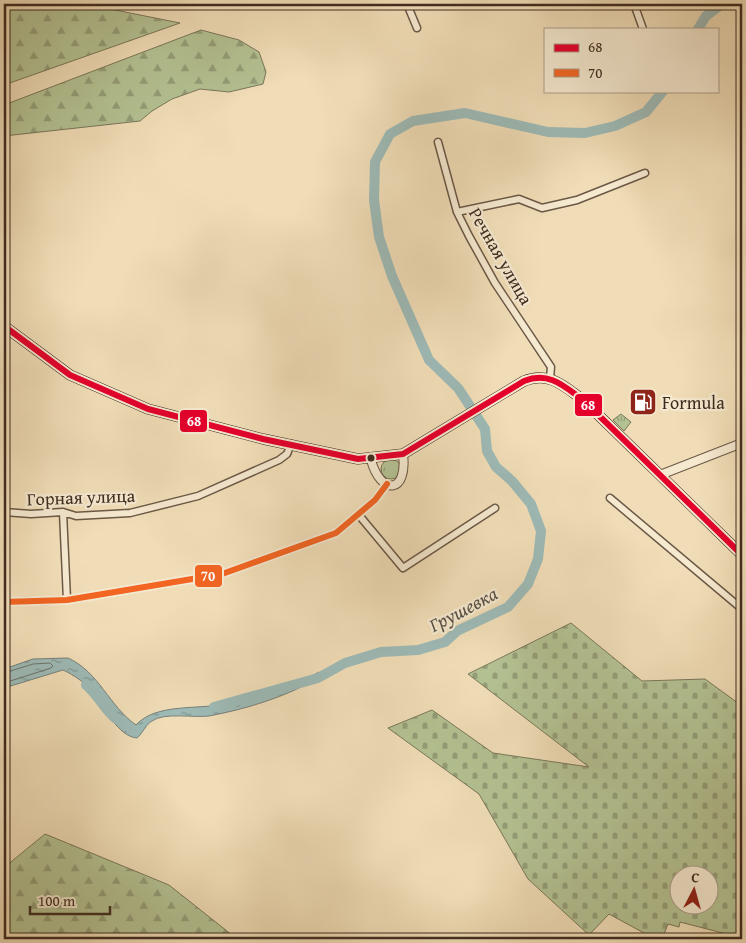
<svg xmlns="http://www.w3.org/2000/svg" width="746" height="943" font-family="'Gentium Book Plus',serif">
  <style>
    .grass { fill: url(#grass-tufts); stroke: #7a775a }
    .forest { fill: url(#forest-firs); stroke: #7a775a }
    .cemetery { fill: url(#cemetery-stones); stroke: #7a775a; fill-rule: evenodd }
    .water { fill: url(#water-ripples); stroke: #77817a }
    .lines { fill: none; stroke-linecap: round; stroke-linejoin: round }
    .shore { stroke: #6e736b; stroke-width: 1 }
    .river { stroke: #9dbab6; stroke-width: 10 }
    .minor-casing { stroke: #6b5846; stroke-width: 9 }
    .tertiary-casing { stroke: #6b5846; stroke-width: 10 }
    .secondary-casing { stroke: #3f2c20; stroke-width: 11 }
    .minor { stroke: #f5e9d0; stroke-width: 6 }
    .tertiary { stroke: #f5e9d0; stroke-width: 8 }
    .secondary { stroke: #f5e9d0; stroke-width: 9 }
    .bus-1-casing { stroke: #f5e9d0; stroke-width: 10 }
    .bus-2-casing { stroke: #f5e9d0; stroke-width: 10 }
    .bus-1 { stroke: #e4002b; stroke-width: 6 }
    .bus-2 { stroke: #f26522; stroke-width: 6 }
    .bus-dot { fill: #3f2c20; stroke: #f5e9d0; stroke-width: 2 }
    .labels { text-anchor: middle; dominant-baseline: central; stroke-width: 4.5; stroke-linejoin: round; paint-order: stroke }
    .street-label { font-size: 18px; fill: #3f2c20; stroke: #f5e9d0 }
    .poi-label { font-size: 18px; fill: #3f2c20; stroke: #f5e9d0; text-anchor: start }
    .water-label { font-size: 19px; font-style: italic; fill: #565046; stroke: #f5e9d0 }
    .line-badge { stroke: #f5e9d0; stroke-width: 2 }
    .badge-label { font-size: 14px; text-anchor: middle; font-weight: bold; fill: #fff }
  </style>
  <defs>
    <pattern id="grass-tufts" width="24" height="20" patternUnits="userSpaceOnUse" patternTransform="scale(1.25)"><rect width="24" height="20" fill="#b4c293"/><path d="M3 7l-1-3M5 7V3M7 7l1-3M15 17l-1-3M17 17v-4M19 17l1-3" fill="none" stroke="#949e78"/></pattern>
    <pattern id="forest-firs" width="22" height="20" patternUnits="userSpaceOnUse" patternTransform="scale(1.25)"><rect width="22" height="20" fill="#b4c293"/><path d="M5 1l3.5 6h-7zM16 11l3.5 6h-7z" fill="#949e78"/></pattern>
    <pattern id="cemetery-stones" width="16" height="16" patternUnits="userSpaceOnUse" patternTransform="scale(1.25)"><rect width="16" height="16" fill="#b4c293"/><path d="M2 7V4a2 2 0 0 1 4 0v3zM10 15v-3a2 2 0 0 1 4 0v3z" fill="#949e78"/></pattern>
    <pattern id="water-ripples" width="26" height="14" patternUnits="userSpaceOnUse" patternTransform="scale(1.25)"><rect width="26" height="14" fill="#9dbab6"/><path d="M2 4q2-2 4 0t4 0M15 11q2-2 4 0t4 0" fill="none" stroke="#819794"/></pattern>
  </defs>
  <rect width="100%" height="100%" fill="#f0ddb7"/>
  <filter id="stains"><feTurbulence type="fractalNoise" baseFrequency=".004" numOctaves="4"/><feColorMatrix values="0 0 0 0 .2 0 0 0 0 .09 0 0 0 0 .02 0 0 0 .5 -.17"/></filter>
  <radialGradient id="worn" r=".72"><stop offset=".6" stop-color="#630" stop-opacity="0"/><stop offset="1" stop-color="#630" stop-opacity=".3"/></radialGradient>
  <!-- grass -->
  <path class="grass" d="M621,414L631,422L624,431L613,420Z
    M381 469a10 10 0 1 1 20 0a10 10 0 1 1-20 0Z"/>
  <!-- forest -->
  <path class="forest" d="M4,4H85L180,23L4,85Z
    M201,30L239,40L259,52L266,72L263,84L229,92L200,89L172,99L152,111L140,121L4,136V105Z
    M45,834L169,885L237,939H4V857L6,866Z"/>
  <!-- cemetery -->
  <path class="cemetery" d="M571,623L642,681L705,679L742,706V938L680,922L679,927L668,924L662,939H655L609,914L589,935L528,879L479,794L388,728L432,710L493,753L589,767L468,674ZM678,876H708V906H678Z"/>
  <!-- water -->
  <path class="water" d="M68,658C99,672 109,706 136,725C156,703 196,710 224,704C257,697 291,689 319,672L318,678C286,697 246,709 209,716C194,718 164,712 152,721C146,724 143,733 137,738C117,736 106,708 94,693C87,684 74,675 63,670L4,688V669L33,659Z"/>
  <g class="lines">
    <!-- shore -->
    <path class="shore" d="M4,673L33,664L50,663L53,666L51,668L4,683"/>
    <!-- river -->
    <path class="river" d="M698,29L706,16L722,4
      M86,685C98,695 104,709 116,719
      M214,707L318,678L345,663L381,652L418,650L445,642L457,631L508,607L528,584L538,559L541,531L531,504L512,481L496,467L487,451L485,429L458,388L429,360L392,276L379,237L374,200L375,162L390,134L413,121L465,113L548,132L585,133L615,126L646,112L663,91"/>
    <!-- minor casing -->
    <g class="minor-casing">
      <path id="minor" d="M407,4L417,28
        M634,4L643,29
        M742,94V93
        M438,142L457,212L469,236L495,283L551,367L550,378
        M457,212L519,199L542,208L577,200L645,173
        M610,498L742,609
        M4,512L31,514L63,512L76,516L130,513L198,496L279,460L287,454L291,444
        M63,512L67,600
        M358,514L403,568L495,508
        M4,602L67,600L222,574L336,533L375,500L387,484"/>
    </g>
    <!-- tertiary casing -->
    <g class="tertiary-casing">
      <path id="tertiary" d="M371,460C381,496 408,494 403,454
        M660,475L742,443"/>
    </g>
    <!-- secondary casing -->
    <g class="secondary-casing">
      <path id="secondary" d="M4,326L70,375L148,409L263,439L358,459L403,454L524,381C549,371 564,386 583,400L742,555"/>
    </g>
    <!-- minor -->
    <use href="#minor" class="minor"/>
    <!-- tertiary -->
    <use href="#tertiary" class="tertiary"/>
    <!-- secondary -->
    <use href="#secondary" class="secondary"/>
    <!-- bus-1 casing -->
    <g class="bus-1-casing">
      <path id="bus-1" d="M4,326L70,375L148,409L263,439L358,459L403,454L524,381C549,371 564,386 583,400L742,555"/>
    </g>
    <!-- bus-2 casing -->
    <g class="bus-2-casing">
      <path id="bus-2" d="M4,602L67,600L222,574L336,533L375,500L387,484"/>
    </g>
    <!-- bus-1 -->
    <use href="#bus-1" class="bus-1"/>
    <!-- bus-2 -->
    <use href="#bus-2" class="bus-2"/>
  </g>
  <!-- icons -->
  <defs>
    <g id="fuel-square" transform="scale(1.4375)"><rect x="-9" y="-9" width="18" height="18" rx="4" fill="#8f2418" stroke="#f5e9d0"/><path d="M-5.5-6h7V0h2V4h1.3V-2.5L3-4.5l.8-.8L6-3V5H2.5V1h-1V6h-7ZM-4.2-4.7v3.2H.2V-4.7Z" fill="#fff"/></g>
  </defs>
  <g fill-rule="evenodd">
    <use href="#fuel-square" x="643" y="402"/>
  </g>
  <!-- markers -->
  <circle class="bus-dot" cx="371" cy="458" r="4.5"/>
  <g class="labels">
    <!-- street labels -->
    <g class="street-label">
      <text transform="translate(501 256) rotate(60)">Речная улица</text>
      <text transform="translate(81 497) rotate(-2)">Горная улица</text>
    </g>
    <!-- poi labels -->
    <g class="poi-label">
      <text x="662" y="402">Formula</text>
    </g>
    <!-- water labels -->
    <g class="water-label">
      <text transform="translate(463 609) rotate(-28)">Грушевка</text>
    </g>
  </g>
  <g class="line-badge">
    <rect x="574" y="393" width="29" height="24" rx="5" fill="#e4002b"/>
    <rect x="179" y="409" width="29" height="24" rx="5" fill="#e4002b"/>
    <rect x="194" y="564" width="29" height="24" rx="5" fill="#f26522"/>
  </g>
  <g class="badge-label">
    <text x="588" y="410">68</text>
    <text x="194" y="426">68</text>
    <text x="208" y="581">70</text>
  </g>
  <!-- margin -->
  <rect width="746" height="943" fill="none" stroke="#f0ddb7" stroke-width="20"/>
  <rect x="5" y="5" width="736" height="933" fill="none" stroke="#3f2c20" stroke-width="2.5"/>
  <rect x="10" y="10" width="726" height="923" fill="none" stroke="#3f2c20"/>
  <!-- legend -->
  <rect x="544" y="28" width="175" height="65" fill="#f5e9d0" stroke="#ac9d8a"/>
  <rect x="554" y="44" width="25" height="8" fill="#e4002b" stroke="#ac9d8a"/>
  <text x="588" y="52" font-size="15" fill="#3f2c20">68</text>
  <rect x="554" y="69" width="25" height="8" fill="#f26522" stroke="#ac9d8a"/>
  <text x="588" y="78" font-size="15" fill="#3f2c20">70</text>
  <!-- north arrow -->
  <g transform="translate(694 890) rotate(6)"><circle r="24" fill="#f5e9d0" stroke="#ac9d8a"/>
  <path d="M0-4L9 19L0 12L-9 19Z" fill="#8f2418"/>
  <text y="-8" font-size="14" font-weight="bold" text-anchor="middle" fill="#3f2c20">С</text>
  </g>
  <!-- scale -->
  <path d="M30 906v8h80v-8" fill="none" stroke="#3f2c20" stroke-width="2.5"/>
  <text x="38" y="906" font-size="15" fill="#3f2c20" stroke="#f5e9d0" stroke-width="4" paint-order="stroke">100 m</text>
  <rect width="100%" height="100%" filter="url(#stains)"/>
  <rect width="100%" height="100%" fill="url(#worn)"/>
</svg>
